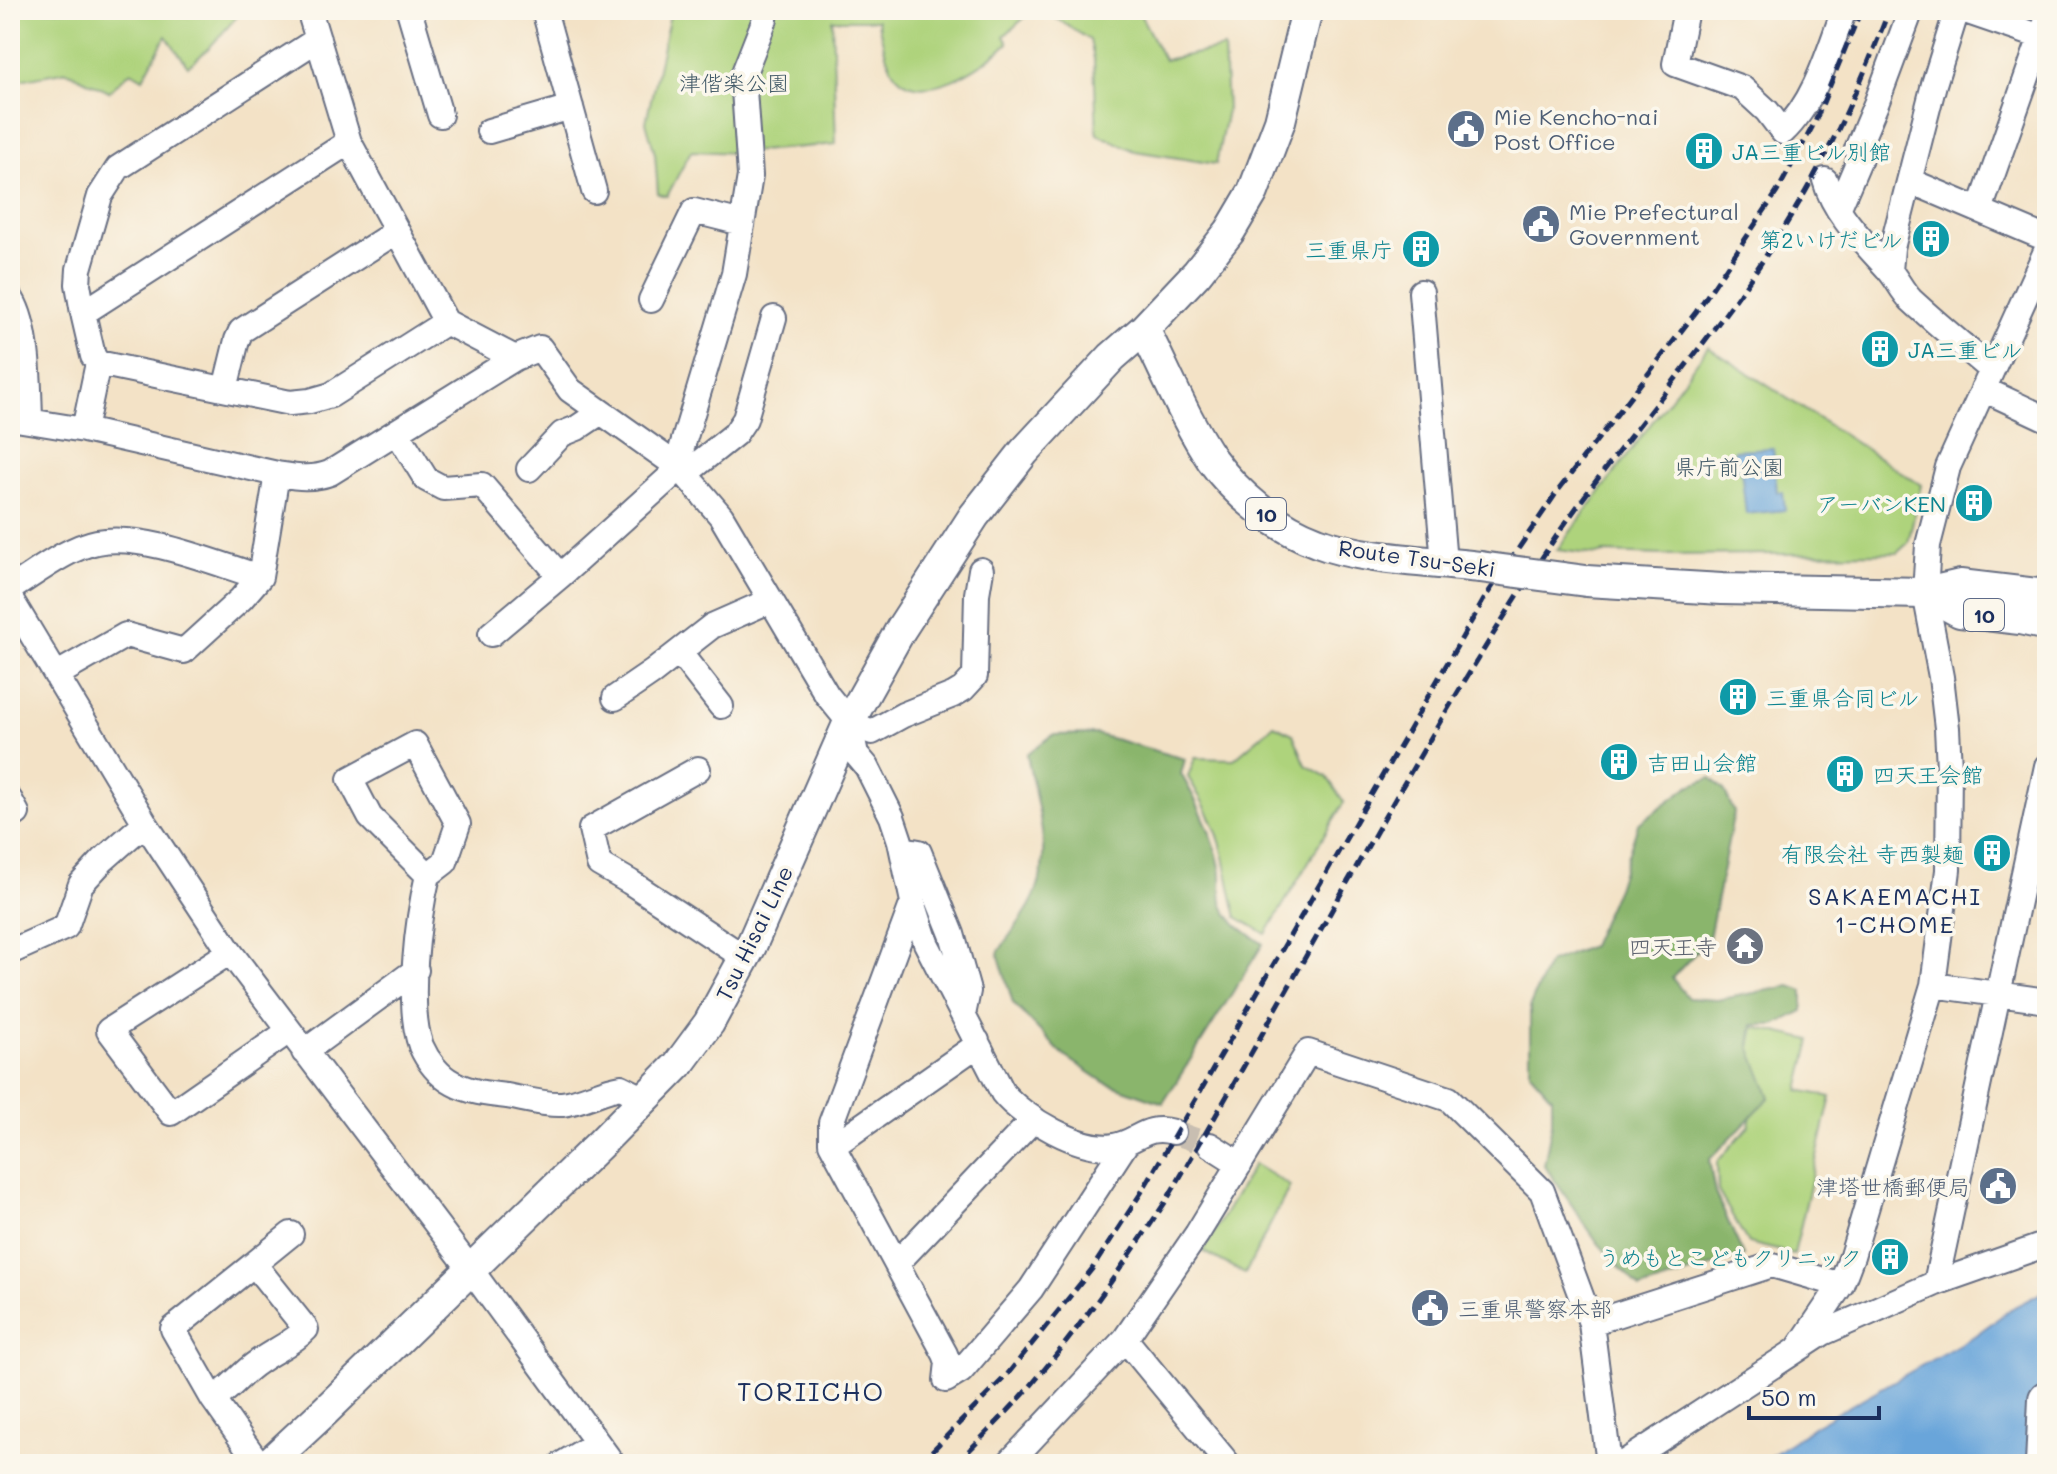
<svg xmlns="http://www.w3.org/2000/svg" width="2057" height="1474" font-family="Mali,'Klee One',sans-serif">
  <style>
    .green { fill: #aed37c; stroke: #64816d; stroke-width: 2 }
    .forest { fill: #8ab56c; stroke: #527265; stroke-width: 2 }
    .water { fill: #69a5da; stroke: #426a9c; stroke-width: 2 }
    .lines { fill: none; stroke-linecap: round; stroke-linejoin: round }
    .minor-tunnel { stroke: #c8beb1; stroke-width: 24; stroke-dasharray: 24 12; stroke-linecap: butt }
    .minor-casing { stroke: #676e82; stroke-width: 28 }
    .major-casing { stroke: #676e82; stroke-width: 34 }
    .highway-casing { stroke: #676e82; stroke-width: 40 }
    .minor { stroke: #fff; stroke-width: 24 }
    .major { stroke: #fff; stroke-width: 30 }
    .highway { stroke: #fff; stroke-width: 36 }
    .rail { stroke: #1b2f5e; stroke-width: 5; stroke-dasharray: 12 6; stroke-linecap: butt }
    .major-bridge-casing { stroke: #676e82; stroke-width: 34; stroke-linecap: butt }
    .major-bridge { stroke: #fff; stroke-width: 30 }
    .labels { text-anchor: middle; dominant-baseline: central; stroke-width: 7; stroke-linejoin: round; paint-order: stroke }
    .shield { fill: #fbf7ec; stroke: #5e6b89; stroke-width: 2 }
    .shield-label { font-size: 20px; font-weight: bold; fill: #1b2f5e }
    .park-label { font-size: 22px; fill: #405866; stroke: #fbf7ec }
    .service-label { font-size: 22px; fill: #4e5e75; stroke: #fbf7ec; text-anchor: start }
    .culture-label { font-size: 22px; fill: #0d838f; stroke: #fbf7ec; text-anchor: start }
    .street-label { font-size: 22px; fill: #1b2f5e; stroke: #fbf7ec }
    .worship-label { font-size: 22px; fill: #5b616d; stroke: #fbf7ec; text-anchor: end }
    .neighbourhood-label { font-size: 24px; letter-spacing: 2px; fill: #1b2f5e; stroke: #fbf7ec }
    .quarter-label { font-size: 26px; letter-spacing: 2px; fill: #1b2f5e; stroke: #fbf7ec }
  </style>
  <rect width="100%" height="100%" fill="#fbf7ec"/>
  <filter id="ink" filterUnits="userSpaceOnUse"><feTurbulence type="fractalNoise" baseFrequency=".0125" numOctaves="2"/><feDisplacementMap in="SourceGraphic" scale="16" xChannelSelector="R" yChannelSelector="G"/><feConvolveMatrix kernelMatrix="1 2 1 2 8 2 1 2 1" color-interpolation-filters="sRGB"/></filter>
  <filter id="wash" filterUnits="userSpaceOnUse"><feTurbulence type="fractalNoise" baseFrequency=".006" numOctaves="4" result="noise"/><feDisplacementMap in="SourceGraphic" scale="32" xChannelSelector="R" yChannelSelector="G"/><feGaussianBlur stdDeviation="1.8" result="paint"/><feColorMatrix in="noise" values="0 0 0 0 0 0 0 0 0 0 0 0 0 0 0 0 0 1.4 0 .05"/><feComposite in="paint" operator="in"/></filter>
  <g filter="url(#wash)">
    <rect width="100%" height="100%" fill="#f3e2c6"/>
    <!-- green -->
    <path class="green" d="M10,10H243C224,30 210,50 188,66L166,36L143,78L131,71L109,92L67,71L14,81L13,88L10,89Z
      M671,10H1033L1004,36L1008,43C986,65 917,112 892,69C884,55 882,35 877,20H832L836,144L737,153L691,151L667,196L658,194L655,154L646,122Z
      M1043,10H1138L1164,60L1224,48L1227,110L1216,164L1135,151L1097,134L1094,59L1090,40Z
      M1708,347L1921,485L1908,543L1897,553L1664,555L1603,553L1597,555L1557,550Z
      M1274,725L1293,734L1306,765L1327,777L1344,802L1266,934L1237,917C1231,895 1228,874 1223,853C1217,826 1202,800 1188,777L1195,758L1234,759Z
      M1754,1027L1811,1040L1799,1090L1831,1097L1794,1254L1748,1243L1718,1191L1717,1162L1749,1126L1754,1097L1750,1046Z
      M1254,1164L1290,1186L1245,1274L1203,1251Z"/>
    <!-- forest -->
    <path class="forest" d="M1096,734L1185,759L1181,774C1198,803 1213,833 1220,867C1223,879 1219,893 1223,905C1230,923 1248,933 1263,944L1163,1103L1104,1082L1062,1054L1013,1003L998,953C1010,933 1030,911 1037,889C1053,844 1034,799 1027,754L1053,735Z
      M1711,778L1724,790L1734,812L1709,938L1672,978L1688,998L1717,1000L1790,986L1803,991V1011L1775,1025H1753L1750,1046L1770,1097L1709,1160L1715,1193L1744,1256L1640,1289L1598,1243L1544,1165L1552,1123V1097L1530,1072V1006L1548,963L1591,946L1617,888L1638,824L1689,786Z"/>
    <!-- water -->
    <path class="water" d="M1773,448L1777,492H1783L1785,510L1746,514L1741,469L1735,468L1734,450Z
      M2047,1290V1457L2028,1464H1760L1814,1426L1974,1336L2014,1307Z"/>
  </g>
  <g filter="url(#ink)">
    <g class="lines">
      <!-- minor-tunnel -->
      <path class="minor-tunnel" d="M1173,1132L1210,1145"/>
      <!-- minor casing -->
      <g class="minor-casing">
        <path id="minor" d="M309,10L349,142L446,322L515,358
          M409,10L440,115
          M544,10L594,191
          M1686,10L1675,64L1742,88L1767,111L1783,132C1815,102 1829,51 1844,10
          M1962,10L2047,39
          M489,131L571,107
          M1825,180C1834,214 1865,243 1889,270C1897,279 1902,291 1911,300C1937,324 1965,347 1992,370
          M1910,181L2047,239
          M1839,207L1860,158L1857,149L1876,104L1911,10
          M1980,210L2047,20
          M1890,271L1892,248L1934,84L1957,10
          M1421,292L1444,563
          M12,300C29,328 29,388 30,420
          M651,300L694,211L742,223
          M83,313L349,142
          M98,363L290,403L310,401L331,395L446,322
          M225,389L237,340L241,331L397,231
          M1983,389L2047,419
          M10,418L84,430L277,474C296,477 311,480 330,473L515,358L540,348L570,390L680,468L721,516L827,695L849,722L872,732L903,715L953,695L963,689L975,676L977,594L981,570
          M84,430L98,363L93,356L83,313L78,284L79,269L100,196L118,168L318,39
          M397,432L426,479L443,488L482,485L560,576L680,468L682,447L734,274L750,176L743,75L765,19L766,10
          M529,469L562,434L577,428L601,412
          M685,474L735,434L745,419L774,318
          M10,589C36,573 67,548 97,542C144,533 214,563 260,577
          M10,598L145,823L230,952L471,1270L613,1464
          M491,634L560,576
          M679,652L721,706
          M56,675L126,635L184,651L241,599L260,577L277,474
          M615,698L653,672L712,626L769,601
          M849,722L856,754L867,767L892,817L900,841L913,902L926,943L1003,1093C1023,1118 1082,1152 1114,1146C1138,1142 1145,1124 1173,1132
          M698,769L591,829L599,864L630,882L745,958
          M10,800L17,813L10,817
          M902,849L919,852L952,934L968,991L963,1015
          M428,875L445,862L458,824L415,744L350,779L370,817L428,875C418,917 406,1006 421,1046C427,1060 439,1076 453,1083C469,1092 489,1094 507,1096C524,1099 544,1105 562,1104C582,1102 601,1090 621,1087L645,1099
          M913,902L831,1123V1143L945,1354L948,1362L946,1380
          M10,952L66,927L81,884L103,860L145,823
          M230,952L109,1030L171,1113L289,1031
          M1933,985L2047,1001
          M304,1052L416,970
          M1210,1145L1240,1164
          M833,1146L973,1048L977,1041
          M897,1263L1034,1119
          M254,1264L291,1234
          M1936,1283L2047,766
          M1591,1323L1772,1265L1841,1285
          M1125,1339L1228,1464
          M1799,1347L1841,1285L1852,1256L1933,985L1948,870L1949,768L1947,728L1941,677L1925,593L1928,545L1948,467L2047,249
          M946,1380L961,1371L1031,1289L1127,1142
          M213,1399C231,1389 241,1373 258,1362C274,1350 292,1344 306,1329L254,1264L173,1329L213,1399L259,1464
          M562,1464L597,1443
          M1008,1464L1125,1339L1197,1234L1308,1052L1449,1099L1542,1191L1591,1323L1609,1464
          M1622,1464L1823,1333L1936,1283L2047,1244"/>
      </g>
      <!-- major casing -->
      <g class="major-casing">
        <path id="major" d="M1144,329C1166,372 1185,420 1212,460C1237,495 1276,527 1317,542C1363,560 1430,561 1480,567
          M1586,581L1722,589L1925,593L1960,585L2047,595
          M1925,593L1960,612L2020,619L2047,625
          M268,1464L324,1412L600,1144L678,1065L709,1023L751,946L849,722L901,629L974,516L1024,452L1112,357L1144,329L1197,273L1230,231L1253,192L1280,121L1307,10"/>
      </g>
      <!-- highway casing -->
      <g class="highway-casing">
        <path id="highway" d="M2044,1464L2047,1399"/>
      </g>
      <!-- minor -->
      <use href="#minor" class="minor"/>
      <!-- major -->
      <use href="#major" class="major"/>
      <!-- highway -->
      <use href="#highway" class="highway"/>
      <!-- rail -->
      <path class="rail" d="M919,1464L1006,1376L1092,1269L1141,1193L1201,1090L1486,596L1557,492L1696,312L1777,192L1815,122L1861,10
        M956,1464C980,1439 1005,1415 1028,1389C1079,1329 1123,1266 1166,1201C1293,986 1408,762 1545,553C1611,453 1692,365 1759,266C1814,186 1855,101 1889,10"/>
      <!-- major-bridge casing -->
      <g class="major-bridge-casing">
        <path id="major-bridge" d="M1480,567L1586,581"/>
      </g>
      <!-- major-bridge -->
      <use href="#major-bridge" class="major-bridge"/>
    </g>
  </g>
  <!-- icons -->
  <defs>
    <g id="civic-disc" transform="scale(2)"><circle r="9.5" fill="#5c6f8a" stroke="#fbf7ec"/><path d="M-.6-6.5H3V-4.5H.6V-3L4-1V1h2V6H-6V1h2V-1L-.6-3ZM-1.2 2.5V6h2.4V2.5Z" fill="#fff"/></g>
    <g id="building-disc" transform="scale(2)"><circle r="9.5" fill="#0f9aa8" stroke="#fbf7ec"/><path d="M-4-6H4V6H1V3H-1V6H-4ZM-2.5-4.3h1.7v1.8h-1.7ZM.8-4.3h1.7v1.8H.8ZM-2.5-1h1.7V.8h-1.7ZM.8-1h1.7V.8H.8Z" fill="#fff"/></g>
    <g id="temple-disc" transform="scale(2)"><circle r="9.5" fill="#6b7280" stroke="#fbf7ec"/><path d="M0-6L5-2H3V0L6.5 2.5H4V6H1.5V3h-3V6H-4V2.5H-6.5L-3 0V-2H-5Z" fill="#fff"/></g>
  </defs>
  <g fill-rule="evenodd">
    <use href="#civic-disc" x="1466" y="129"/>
    <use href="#building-disc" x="1704" y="151"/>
    <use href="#civic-disc" x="1541" y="224"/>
    <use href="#building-disc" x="1931" y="239"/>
    <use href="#building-disc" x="1421" y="249"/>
    <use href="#building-disc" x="1880" y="349"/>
    <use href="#building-disc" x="1974" y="503"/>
    <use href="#building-disc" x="1738" y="697"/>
    <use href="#building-disc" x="1619" y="762"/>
    <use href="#building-disc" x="1845" y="774"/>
    <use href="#building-disc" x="1992" y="853"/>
    <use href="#temple-disc" x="1745" y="946"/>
    <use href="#civic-disc" x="1998" y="1186"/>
    <use href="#building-disc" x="1890" y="1257"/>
    <use href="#civic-disc" x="1430" y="1308"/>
  </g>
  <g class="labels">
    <!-- shield labels -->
    <g class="shield">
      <rect x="1246" y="498" width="40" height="32" rx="6"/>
      <rect x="1964" y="599" width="40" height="32" rx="6"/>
    </g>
    <g class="shield-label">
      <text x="1266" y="514">10</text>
      <text x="1984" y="615">10</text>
    </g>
    <!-- park labels -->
    <g class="park-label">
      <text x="734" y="82">津偕楽公園</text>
      <text x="1729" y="466">県庁前公園</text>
    </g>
    <!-- service labels -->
    <g class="service-label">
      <text x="1494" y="116">Mie Kencho-nai<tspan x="1494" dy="25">Post Office</tspan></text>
      <text x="1569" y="211">Mie Prefectural<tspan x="1569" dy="25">Government</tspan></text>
      <text x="1970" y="1186" text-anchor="end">津塔世橋郵便局</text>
      <text x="1458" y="1308">三重県警察本部</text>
    </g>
    <!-- culture labels -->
    <g class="culture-label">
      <text x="1732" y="151">JA三重ビル別館</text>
      <text x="1903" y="239" text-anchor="end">第2いけだビル</text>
      <text x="1393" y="249" text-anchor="end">三重県庁</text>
      <text x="1908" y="349">JA三重ビル</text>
      <text x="1946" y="503" text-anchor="end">アーバンKEN</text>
      <text x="1766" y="697">三重県合同ビル</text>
      <text x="1647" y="762">吉田山会館</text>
      <text x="1873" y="774">四天王会館</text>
      <text x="1964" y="853" text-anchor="end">有限会社 寺西製麺</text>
      <text x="1862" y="1257" text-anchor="end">うめもとこどもクリニック</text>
    </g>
    <!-- street labels -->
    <g class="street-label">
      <text transform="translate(1417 558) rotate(8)">Route Tsu-Seki</text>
      <text transform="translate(754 933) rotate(-64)">Tsu Hisai Line</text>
    </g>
    <!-- worship labels -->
    <g class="worship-label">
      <text x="1717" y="946">四天王寺</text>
    </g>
    <!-- neighbourhood labels -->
    <g class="neighbourhood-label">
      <text x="1895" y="895">SAKAEMACHI<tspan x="1895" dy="28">1-CHOME</tspan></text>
    </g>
    <!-- quarter labels -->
    <g class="quarter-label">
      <text x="811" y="1391">TORIICHO</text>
    </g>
  </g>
  <!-- margin -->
  <rect width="2057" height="1474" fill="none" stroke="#fbf7ec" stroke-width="40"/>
  <!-- scale -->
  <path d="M1749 1406v12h130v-12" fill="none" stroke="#1b2f5e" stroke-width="4"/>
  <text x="1761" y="1406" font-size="24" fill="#1b2f5e" stroke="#fbf7ec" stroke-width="6" paint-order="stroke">50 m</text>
</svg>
